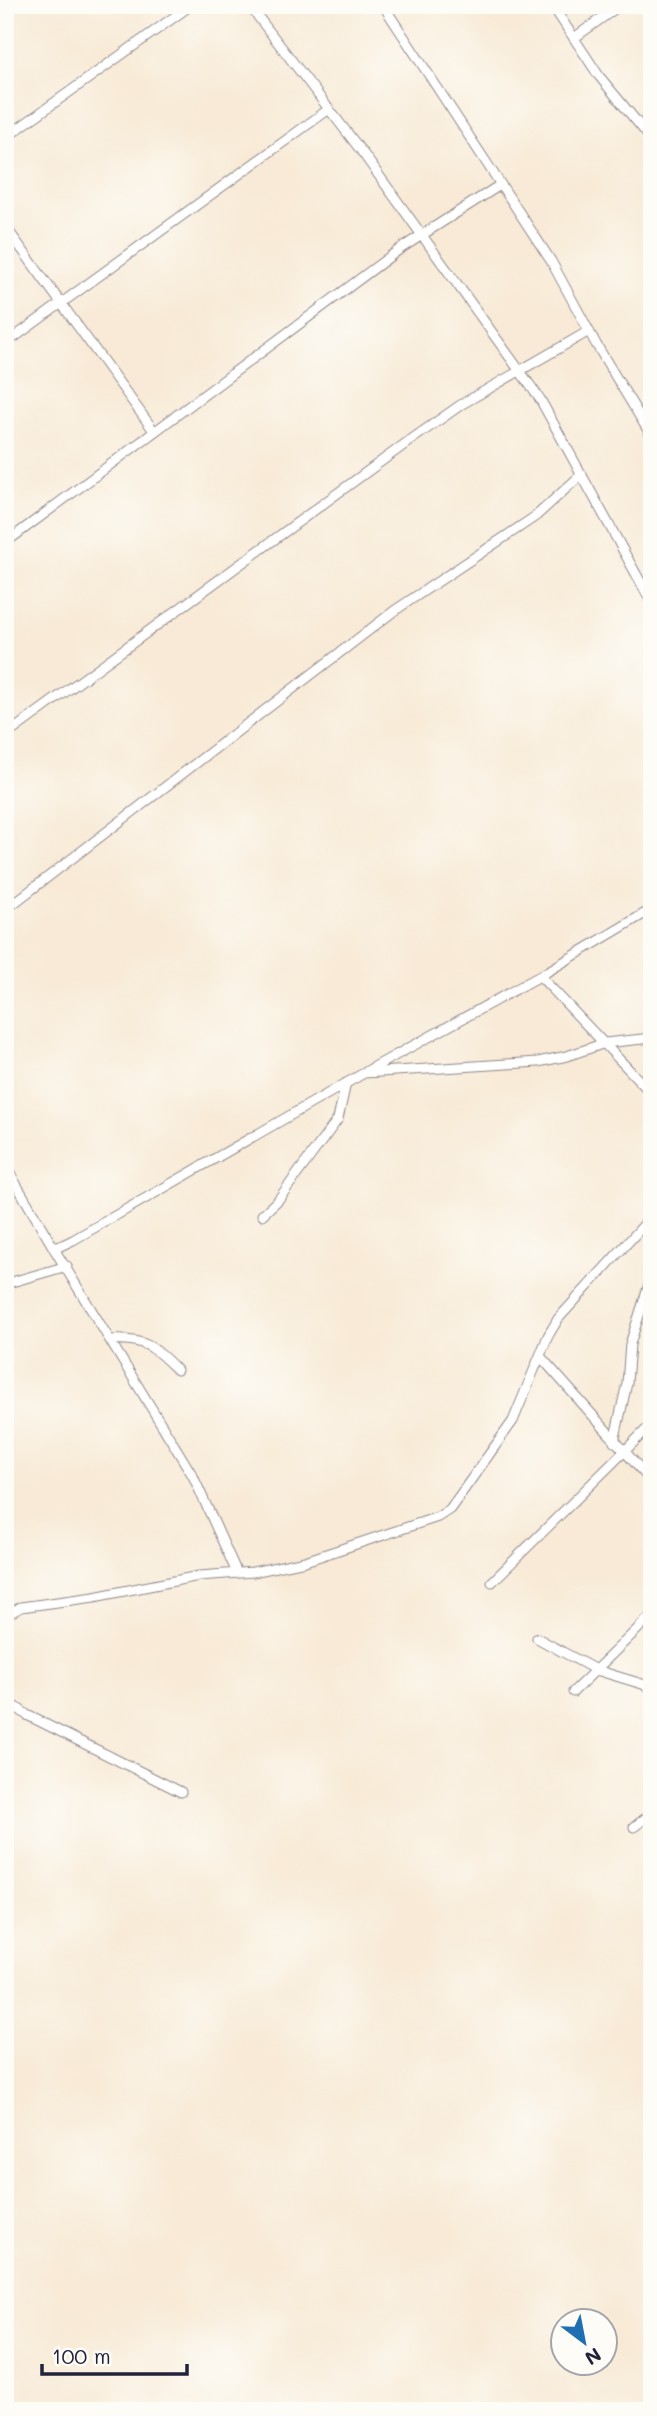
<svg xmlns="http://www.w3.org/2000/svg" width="657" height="2416" font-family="Mali,sans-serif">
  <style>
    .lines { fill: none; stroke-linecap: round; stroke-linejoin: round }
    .street-casing { stroke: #8d8688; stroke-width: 11 }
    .street { stroke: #fff; stroke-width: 9 }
  </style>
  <rect width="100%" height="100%" fill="#fdfcf7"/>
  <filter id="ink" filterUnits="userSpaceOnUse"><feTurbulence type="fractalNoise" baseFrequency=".0143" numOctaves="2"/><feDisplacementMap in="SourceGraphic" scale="14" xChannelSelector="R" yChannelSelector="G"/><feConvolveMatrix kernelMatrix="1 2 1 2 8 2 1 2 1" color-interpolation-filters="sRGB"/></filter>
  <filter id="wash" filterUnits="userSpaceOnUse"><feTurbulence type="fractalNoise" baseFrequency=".00686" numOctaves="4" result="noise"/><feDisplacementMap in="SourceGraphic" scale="28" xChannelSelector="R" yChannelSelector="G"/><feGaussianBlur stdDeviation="1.57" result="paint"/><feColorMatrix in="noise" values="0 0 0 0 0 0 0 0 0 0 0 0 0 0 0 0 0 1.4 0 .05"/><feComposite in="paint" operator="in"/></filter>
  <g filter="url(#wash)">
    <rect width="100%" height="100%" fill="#f8ead6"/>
  </g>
  <g filter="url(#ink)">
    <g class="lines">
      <!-- street casing -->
      <g class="street-casing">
        <path id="street" d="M249,5L362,152L540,399L652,603
          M383,5L551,261L596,344L652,437
          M552,5L599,76L652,140
          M574,38L620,5
          M5,138L191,5
          M5,226L154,431
          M5,344L329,109
          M5,543L400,249L500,185
          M5,736L405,444L462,404L589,331
          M5,910L394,611L536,516L582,474
          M540,976L652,1094
          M367,1071L540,976L652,909
          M5,1165L59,1257L193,1476L237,1573
          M262,1215L278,1200L338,1119L346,1083
          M54,1249L73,1240L364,1073L538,1062L567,1056L605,1043L652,1038
          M5,1284L67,1266
          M111,1340C144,1338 155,1347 177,1370
          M540,1356L652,1482
          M614,1442L627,1383L630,1344L652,1275
          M492,1582L652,1424
          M5,1616L21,1607L94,1597L199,1576L253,1572L305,1561L438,1517L450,1509L513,1421L548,1336L558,1319L652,1216
          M537,1638L596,1670L652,1687
          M573,1692L652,1615
          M5,1699L27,1715L181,1792
          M634,1827L652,1813"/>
      </g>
      <!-- street -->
      <use href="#street" class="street"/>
    </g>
  </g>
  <!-- margin -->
  <rect width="657" height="2416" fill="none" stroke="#fdfcf7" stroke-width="28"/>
  <!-- north arrow -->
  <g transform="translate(584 2342) rotate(148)"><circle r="33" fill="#fdfcf7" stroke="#a5a5ac" stroke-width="2"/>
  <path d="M0-5L12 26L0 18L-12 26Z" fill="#1f6fb2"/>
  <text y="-10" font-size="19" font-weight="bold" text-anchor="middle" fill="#22223b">N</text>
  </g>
  <!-- scale -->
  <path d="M42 2364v10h145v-10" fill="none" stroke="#22223b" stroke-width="3.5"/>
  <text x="52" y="2364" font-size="21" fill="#22223b" stroke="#fdfcf7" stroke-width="5" paint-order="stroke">100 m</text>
</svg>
